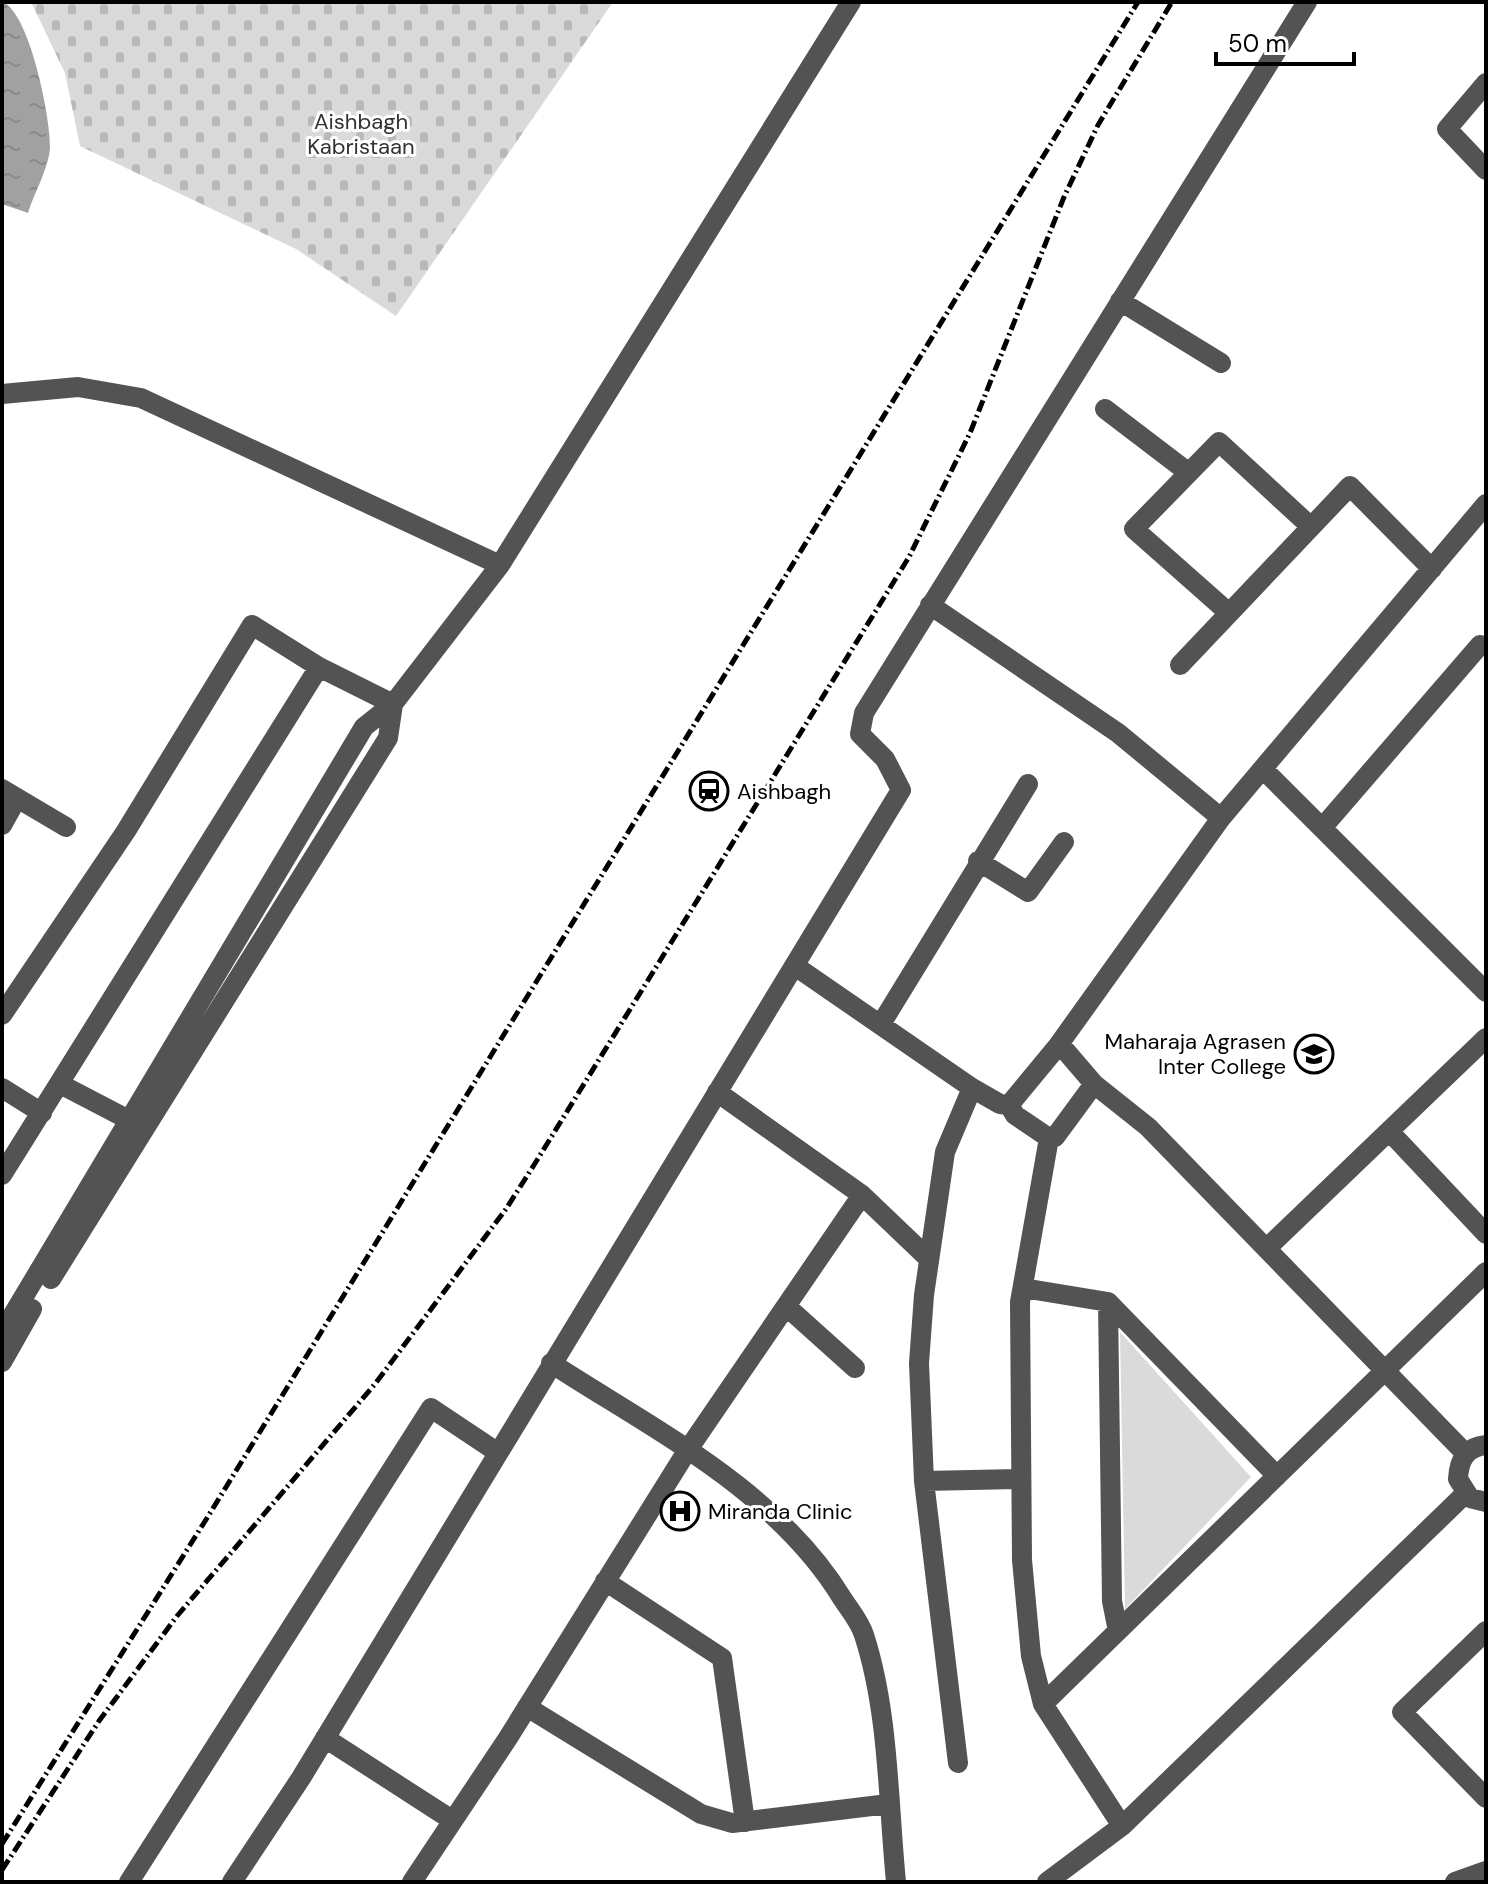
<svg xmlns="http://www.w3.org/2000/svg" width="1488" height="1884" font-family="'DM Sans',sans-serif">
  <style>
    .green { fill: #dadada }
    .cemetery { fill: url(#cemetery-stones) }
    .water { fill: url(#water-ripples) }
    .building { fill: url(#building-hatch); stroke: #979797; stroke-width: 2 }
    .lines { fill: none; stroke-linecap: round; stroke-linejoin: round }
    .minor { stroke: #535353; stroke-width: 20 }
    .rail { stroke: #000; stroke-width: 5; stroke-dasharray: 12 4 2 4; stroke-linecap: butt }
    .labels { text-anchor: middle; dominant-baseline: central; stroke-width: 6; stroke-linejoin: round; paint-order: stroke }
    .park-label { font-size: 22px; fill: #313131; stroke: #fff }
    .poi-label { font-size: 22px; fill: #000; stroke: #fff; text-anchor: start }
  </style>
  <defs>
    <pattern id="cemetery-stones" width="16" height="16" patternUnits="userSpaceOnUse" patternTransform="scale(2)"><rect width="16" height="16" fill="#dadada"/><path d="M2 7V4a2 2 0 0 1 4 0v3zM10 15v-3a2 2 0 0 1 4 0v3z" fill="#b9b9b9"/></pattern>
    <pattern id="water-ripples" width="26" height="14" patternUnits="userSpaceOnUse" patternTransform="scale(2)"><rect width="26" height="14" fill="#a1a1a1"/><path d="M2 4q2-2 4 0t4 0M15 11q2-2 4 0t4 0" fill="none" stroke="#898989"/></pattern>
    <pattern id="building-hatch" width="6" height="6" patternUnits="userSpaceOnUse" patternTransform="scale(2)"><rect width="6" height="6" fill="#c3c3c3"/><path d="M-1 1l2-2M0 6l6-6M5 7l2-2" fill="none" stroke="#a6a6a6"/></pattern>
  </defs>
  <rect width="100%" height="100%" fill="#fff"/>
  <!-- green -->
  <path class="green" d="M1120,1332L1251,1477L1125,1609Z"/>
  <!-- cemetery -->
  <path class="cemetery" d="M31,2H613L396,316L296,249L80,146L65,73Z"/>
  <!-- water -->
  <path class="water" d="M2,2C29,10 51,119 50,147C49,168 34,193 28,213L2,204Z"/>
  <!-- building -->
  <path class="building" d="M672,1499L697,1513L687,1529L663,1514Z"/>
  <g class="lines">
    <!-- minor -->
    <path class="minor" d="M1486,83L1447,129L1486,170
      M1120,301L1221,363
      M2,394L78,387L141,398L500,565
      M1105,409L1189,473
      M930,605L1118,733L1221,818
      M1229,613L1134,529L1219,442L1310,526
      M1180,665L1350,486L1432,569
      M1263,769L1486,992
      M2,789L66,827
      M2,825L16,800
      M1322,828L1480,645
      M978,861L1028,892L1064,842
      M795,966L972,1088L1000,1104L1009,1105
      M2,1015L126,831L252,625L319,667L393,704
      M881,1024L1028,784
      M1057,1047L1064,1049L1094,1084L1148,1127L1466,1454
      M60,1084L131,1121
      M1094,1084L1055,1137L1049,1138L1020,1302L1022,1560L1031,1656L1043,1704L1122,1826
      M2,1088L42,1113
      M717,1092L862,1195L929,1259
      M1009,1105L1057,1047L1221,818L1486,504
      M1009,1105L1015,1115L1049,1138
      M1389,1131L1486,1234
      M2,1175L319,667
      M1267,1248L1486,1038
      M51,1279L388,738L393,704
      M1023,1288L1108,1302L1277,1476
      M1108,1302L1112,1601L1118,1631
      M786,1306L855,1368
      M2,1333L364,727L393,704L500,565L851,2
      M2,1362L32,1309
      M551,1363C654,1430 776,1490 842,1598C849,1609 860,1622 864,1635C889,1712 888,1801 896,1882
      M1486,1445C1466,1447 1459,1460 1458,1479L1470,1498L1486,1502
      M924,1481L1021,1479
      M605,1581L722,1658L745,1822
      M1486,1631L1402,1712L1486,1798
      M1043,1704L1486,1272
      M527,1707L701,1814L732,1823L888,1804
      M325,1738L452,1820
      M958,1763L924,1481L919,1363L924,1295L945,1152L972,1088
      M129,1882L431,1408L497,1452
      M232,1882L301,1778L901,790L885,759L860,734L864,713L1307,2
      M412,1882L508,1738L687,1451L862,1195
      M1047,1882L1122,1826L1466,1493
      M1455,1882L1486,1871"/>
    <!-- rail -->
    <path class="rail" d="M2,1844L207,1518L1138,2
      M2,1870L99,1721L177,1616L375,1384L506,1209L534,1165L909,557L970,433L1064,197L1098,125L1172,2"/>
  </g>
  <!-- icons -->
  <defs>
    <g id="station-ring" transform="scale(2)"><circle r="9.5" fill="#fff" stroke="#000" stroke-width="1.5"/><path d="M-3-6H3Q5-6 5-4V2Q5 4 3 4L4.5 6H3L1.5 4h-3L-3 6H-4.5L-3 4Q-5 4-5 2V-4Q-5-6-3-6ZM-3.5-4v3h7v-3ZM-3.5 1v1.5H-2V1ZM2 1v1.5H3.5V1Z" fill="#000"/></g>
    <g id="university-ring" transform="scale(2)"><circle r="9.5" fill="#fff" stroke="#000" stroke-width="1.5"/><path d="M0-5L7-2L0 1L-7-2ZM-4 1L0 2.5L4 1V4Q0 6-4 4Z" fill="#000"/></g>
    <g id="hospital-ring" transform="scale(2)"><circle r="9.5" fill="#fff" stroke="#000" stroke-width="1.5"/><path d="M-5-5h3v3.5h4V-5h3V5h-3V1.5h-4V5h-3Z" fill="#000"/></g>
  </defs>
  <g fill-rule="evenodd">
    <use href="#station-ring" x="709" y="791"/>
    <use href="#university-ring" x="1314" y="1054"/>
    <use href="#hospital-ring" x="680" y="1511"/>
  </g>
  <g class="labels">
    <!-- park labels -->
    <g class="park-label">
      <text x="361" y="121">Aishbagh<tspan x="361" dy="25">Kabristaan</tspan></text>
    </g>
    <!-- poi labels -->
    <g class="poi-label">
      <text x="737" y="791">Aishbagh</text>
      <text x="1286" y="1041" text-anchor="end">Maharaja Agrasen<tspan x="1286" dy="25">Inter College</tspan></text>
      <text x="708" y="1511">Miranda Clinic</text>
    </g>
  </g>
  <!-- border -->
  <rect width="1488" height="1884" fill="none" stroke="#000000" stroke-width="8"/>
  <!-- scale -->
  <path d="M1216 52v12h138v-12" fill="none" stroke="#000000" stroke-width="4"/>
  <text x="1228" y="52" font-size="24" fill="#000000" stroke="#ffffff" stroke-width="6" paint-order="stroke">50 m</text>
</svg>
